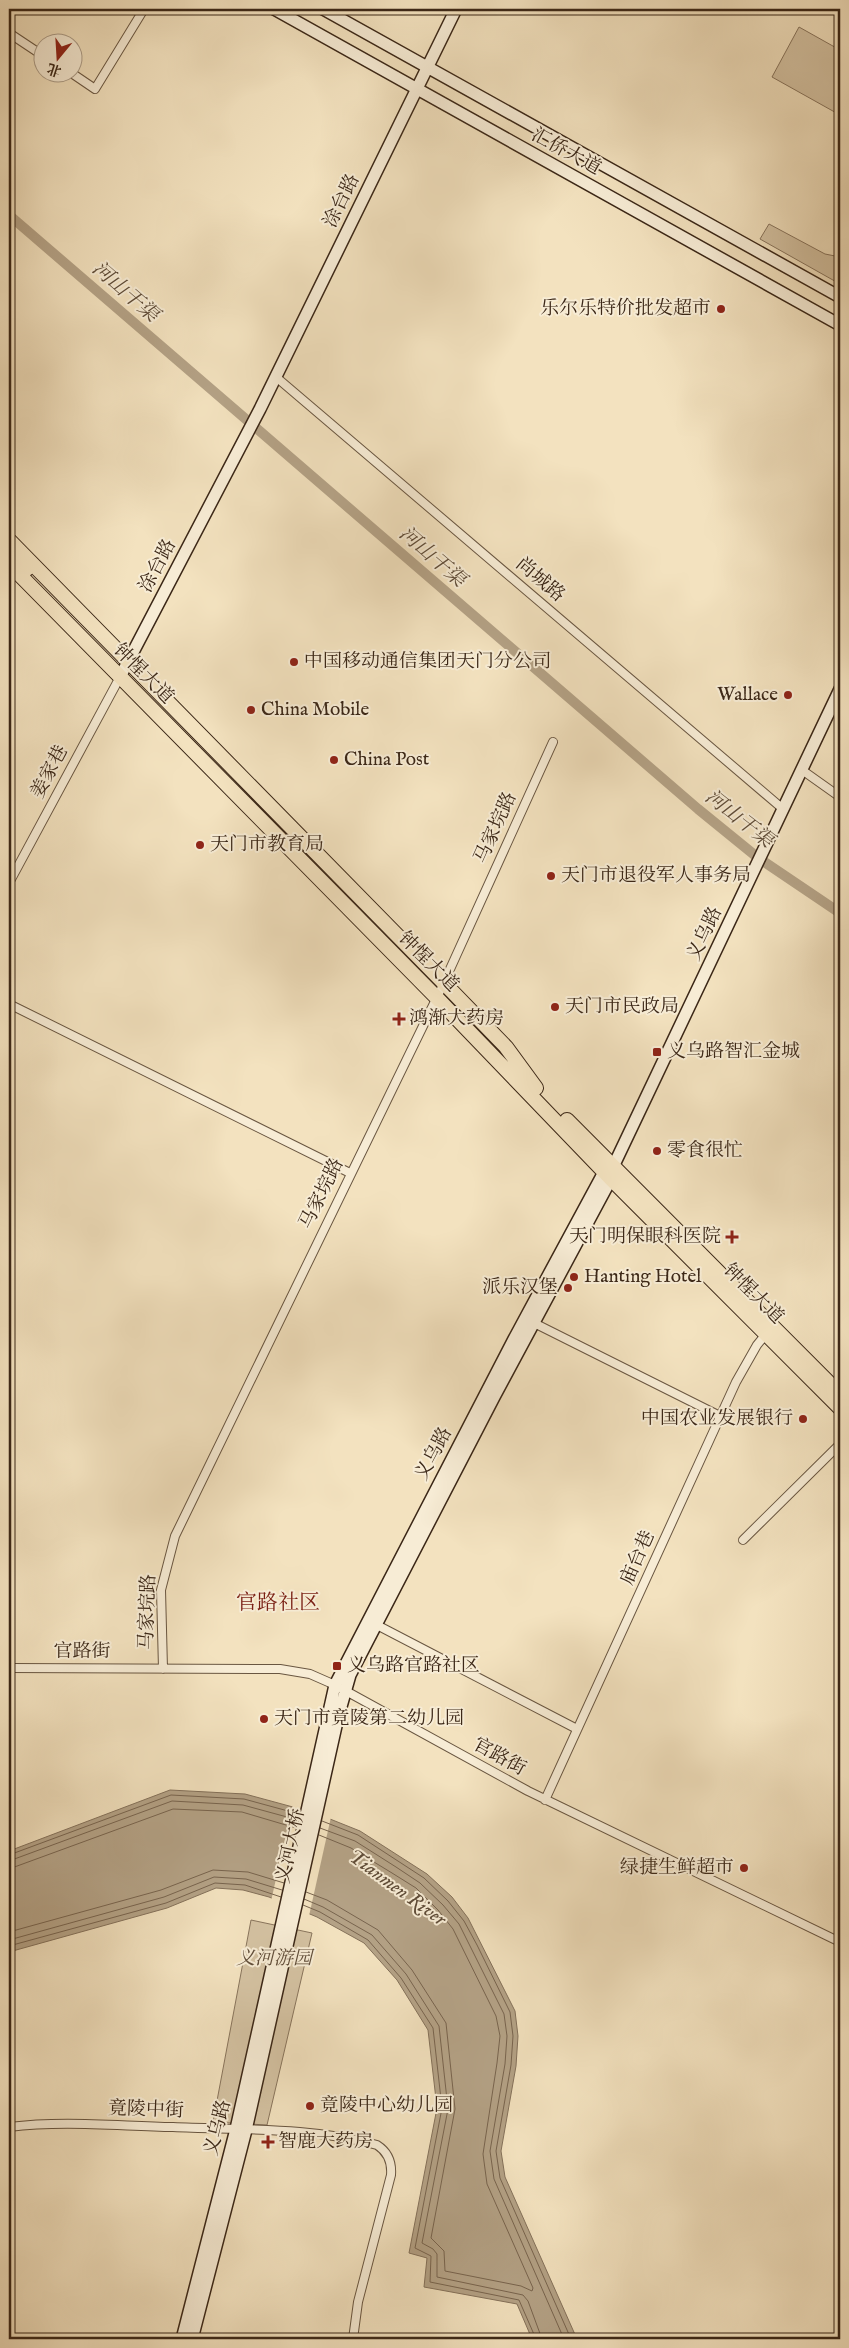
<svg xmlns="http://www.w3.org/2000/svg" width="849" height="2348" font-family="'IM FELL English','Noto Serif SC',serif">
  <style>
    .green { fill: #d4c2a2; stroke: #88745c }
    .water { fill: #b4a286; stroke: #84715a }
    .pier { fill: #f3e2bf }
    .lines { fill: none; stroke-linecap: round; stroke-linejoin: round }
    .shore { stroke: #78644e; stroke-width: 1 }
    .canal { stroke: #b4a286; stroke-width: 10 }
    .street-casing { stroke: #695641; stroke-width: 10 }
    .secondary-casing { stroke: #3b2717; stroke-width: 14 }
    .highway-casing { stroke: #3b2717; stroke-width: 16 }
    .street { stroke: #f7ecd5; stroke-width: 8 }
    .secondary { stroke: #f7ecd5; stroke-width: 11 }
    .highway { stroke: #f3e2bf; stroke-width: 14 }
    .poi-dot { fill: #8f2418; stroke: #f7ecd5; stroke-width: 2 }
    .labels { text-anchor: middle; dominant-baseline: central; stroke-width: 4; stroke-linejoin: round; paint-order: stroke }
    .street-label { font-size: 19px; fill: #3b2717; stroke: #f7ecd5 }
    .poi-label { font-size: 19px; fill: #3b2717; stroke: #f7ecd5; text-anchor: start }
    .park-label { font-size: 19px; font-style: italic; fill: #614e3a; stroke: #f7ecd5 }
    .water-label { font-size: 20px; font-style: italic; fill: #5f4c38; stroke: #f7ecd5 }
    .quarter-label { font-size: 21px; fill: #7a1f14; stroke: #f7ecd5 }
  </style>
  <rect width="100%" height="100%" fill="#f3e2bf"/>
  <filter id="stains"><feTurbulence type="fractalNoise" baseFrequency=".004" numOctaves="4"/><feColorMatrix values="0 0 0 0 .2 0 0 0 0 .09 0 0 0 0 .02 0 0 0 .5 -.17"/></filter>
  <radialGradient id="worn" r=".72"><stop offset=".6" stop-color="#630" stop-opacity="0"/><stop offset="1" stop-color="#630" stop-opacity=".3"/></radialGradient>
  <!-- green -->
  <path class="green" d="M799,27L840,50V115L772,77Z
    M769,224L825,254L840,257V284L760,239Z
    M251,1920L312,1933L267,2125L213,2122Z"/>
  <!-- water -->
  <path class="water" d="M170,1790L245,1794L315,1813L360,1831L427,1874L452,1897L468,1918L515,2011L518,2036L516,2066L501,2151L505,2177L577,2339H532L517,2304L424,2287L427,2258L409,2253L437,2108L428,2030L397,1980L364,1943L317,1917L269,1897L243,1890L216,1888L167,1908L9,1952V1851Z"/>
  <!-- pier -->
  <path class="pier" d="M293,1804L331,1817L309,1916L271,1901Z"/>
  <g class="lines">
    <!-- shore -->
    <path class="shore" d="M322,1821L358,1835L424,1878L448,1901L464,1921L477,1945L510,2012L513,2036L511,2065L496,2151L500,2178L571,2339
      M320,1828L355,1841L396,1867L420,1883L443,1905L459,1924L504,2014L507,2036L505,2064L490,2151L494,2179L564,2339
      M9,1855L171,1795L244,1799L299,1814
      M9,1861L172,1801L243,1805L298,1820
      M9,1869L173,1809L242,1812L296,1828
      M306,1892L327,1900L378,1930L412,1970L446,2023L455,2109L431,2238L444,2251L445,2271L521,2286L532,2291L533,2288L487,2184L483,2154L497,2063L500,2036L496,2016L453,1929L438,1910L416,1888L392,1873L351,1848L319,1835
      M304,1899L323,1907L372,1935L406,1974L439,2026L448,2109L422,2243L433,2249L437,2254V2277L523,2295L528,2301L542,2339
      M303,1905L320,1912L368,1940L401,1978L433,2028L442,2108L415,2248L431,2256L430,2282L519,2300L536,2339
      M9,1932L161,1890L213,1870L248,1872L284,1883
      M9,1940L164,1897L214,1877L246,1879L282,1890
      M9,1946L166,1903L215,1883L245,1885L281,1897"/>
    <!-- canal -->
    <path class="canal" d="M9,215L698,809L757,857L840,913"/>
    <!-- street casing -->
    <g class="street-casing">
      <path id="street" d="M9,33L42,55
        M70,72L95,89L144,9
        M276,377L783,809
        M802,770L840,797
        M9,883L120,677
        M9,1004L350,1173
        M530,1321L720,1416
        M743,1540L840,1444
        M373,1623L577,1729
        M9,1668L280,1669L310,1674L335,1685L528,1791L840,1942
        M163,1669L161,1590L175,1536L441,989L553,742
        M545,1800L736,1382L757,1345L766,1334
        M9,2127C63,2120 118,2126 173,2127C239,2130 314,2127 377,2145C388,2152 392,2162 391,2175L358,2302L353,2339"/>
    </g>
    <!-- secondary casing -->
    <g class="secondary-casing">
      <path id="secondary" d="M274,9L840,325
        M323,9L840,297
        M120,677L260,409L456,9
        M182,2339L236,2129L335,1685L514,1339L604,1172L611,1168
        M192,2339L246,2130L338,1717L350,1675L494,1397L611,1179L613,1167L840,689"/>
    </g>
    <!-- highway casing -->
    <g class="highway-casing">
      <path id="highway" d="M9,540L443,982L506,1047L536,1088
        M9,550L27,569
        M9,564L436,997L611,1179L840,1408
        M567,1120L840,1394"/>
    </g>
    <!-- street -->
    <use href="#street" class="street"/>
    <!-- secondary -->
    <use href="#secondary" class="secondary"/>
    <!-- highway -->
    <use href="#highway" class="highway"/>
  </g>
  <!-- markers -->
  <g class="poi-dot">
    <circle cx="721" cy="309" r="5"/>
    <circle cx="294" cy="662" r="5"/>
    <circle cx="788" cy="695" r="5"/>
    <circle cx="251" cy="710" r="5"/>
    <circle cx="334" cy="760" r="5"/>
    <circle cx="200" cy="845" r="5"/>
    <circle cx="551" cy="876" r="5"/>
    <circle cx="555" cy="1007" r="5"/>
    <path d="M396.5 1011.5h5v5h5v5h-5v5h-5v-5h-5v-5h5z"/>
    <rect x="652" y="1047" width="10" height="10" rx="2.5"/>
    <circle cx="657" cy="1151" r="5"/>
    <path d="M729.5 1229.5h5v5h5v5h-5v5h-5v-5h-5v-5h5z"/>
    <circle cx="574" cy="1277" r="5"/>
    <circle cx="568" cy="1288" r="5"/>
    <circle cx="803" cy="1419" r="5"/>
    <rect x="332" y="1661" width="10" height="10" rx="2.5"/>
    <circle cx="264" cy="1719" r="5"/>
    <circle cx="744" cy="1868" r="5"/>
    <circle cx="310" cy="2106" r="5"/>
    <path d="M265.5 2134.5h5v5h5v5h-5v5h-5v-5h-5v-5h5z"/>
  </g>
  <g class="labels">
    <!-- street labels -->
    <g class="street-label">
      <text transform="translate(566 152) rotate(29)">汇侨大道</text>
      <text transform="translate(342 201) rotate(-64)">涂台路</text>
      <text transform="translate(158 566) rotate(-62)">涂台路</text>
      <text transform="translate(540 580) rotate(40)">尚城路</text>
      <text transform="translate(143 674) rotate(45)">钟惺大道</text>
      <text transform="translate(50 772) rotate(-62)">姜家巷</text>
      <text transform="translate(496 828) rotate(-66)">马家垸路</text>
      <text transform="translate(705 934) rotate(-65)">义乌路</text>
      <text transform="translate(428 962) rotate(45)">钟惺大道</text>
      <text transform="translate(322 1194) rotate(-64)">马家垸路</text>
      <text transform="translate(753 1294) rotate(45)">钟惺大道</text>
      <text transform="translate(434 1454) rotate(-62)">义乌路</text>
      <text transform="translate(638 1558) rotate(-66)">庙台巷</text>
      <text transform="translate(148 1612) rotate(-88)">马家垸路</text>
      <text x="82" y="1652">官路街</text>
      <text transform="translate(499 1757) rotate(29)">官路街</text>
      <text transform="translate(291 1846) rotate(-78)">义河大桥</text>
      <text transform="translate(146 2110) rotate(2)">竟陵中街</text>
      <text transform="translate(218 2128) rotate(-76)">义乌路</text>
    </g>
    <!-- poi labels -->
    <g class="poi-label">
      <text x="711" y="309" text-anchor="end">乐尔乐特价批发超市</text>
      <text x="304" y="662">中国移动通信集团天门分公司</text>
      <text x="778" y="695" text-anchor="end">Wallace</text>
      <text x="261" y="710">China Mobile</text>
      <text x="344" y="760">China Post</text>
      <text x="210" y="845">天门市教育局</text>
      <text x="561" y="876">天门市退役军人事务局</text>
      <text x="565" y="1007">天门市民政局</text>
      <text x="409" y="1019">鸿渐大药房</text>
      <text x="667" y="1052">义乌路智汇金城</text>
      <text x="667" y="1151">零食很忙</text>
      <text x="721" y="1237" text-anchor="end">天门明保眼科医院</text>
      <text x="584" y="1277">Hanting Hotel</text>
      <text x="558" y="1288" text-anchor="end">派乐汉堡</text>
      <text x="793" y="1419" text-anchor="end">中国农业发展银行</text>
      <text x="347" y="1666">义乌路官路社区</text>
      <text x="274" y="1719">天门市竟陵第二幼儿园</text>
      <text x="734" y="1868" text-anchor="end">绿捷生鲜超市</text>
      <text x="320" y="2106">竟陵中心幼儿园</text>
      <text x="278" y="2142">智鹿大药房</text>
    </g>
    <!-- park labels -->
    <g class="park-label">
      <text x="274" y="1959">义河游园</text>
    </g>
    <!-- water labels -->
    <g class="water-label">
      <text transform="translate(125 292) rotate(41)">河山干渠</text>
      <text transform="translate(432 557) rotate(41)">河山干渠</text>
      <text transform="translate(739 819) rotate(38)">河山干渠</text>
      <text transform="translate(397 1888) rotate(36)">Tianmen River</text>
    </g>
    <!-- quarter labels -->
    <g class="quarter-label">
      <text x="278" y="1603">官路社区</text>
    </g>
  </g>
  <!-- margin -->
  <rect width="849" height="2348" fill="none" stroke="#f3e2bf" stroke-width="30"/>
  <rect x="10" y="10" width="829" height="2328" fill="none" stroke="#3b2717" stroke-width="2.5"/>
  <rect x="15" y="15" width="819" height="2318" fill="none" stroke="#3b2717"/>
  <!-- north arrow -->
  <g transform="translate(58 58) rotate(198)"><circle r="24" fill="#f7ecd5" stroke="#ac9d89"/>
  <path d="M0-4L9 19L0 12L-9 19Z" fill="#8f2418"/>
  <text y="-8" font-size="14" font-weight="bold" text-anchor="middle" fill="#3b2717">北</text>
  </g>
  <rect width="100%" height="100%" filter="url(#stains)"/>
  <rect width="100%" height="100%" fill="url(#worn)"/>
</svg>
